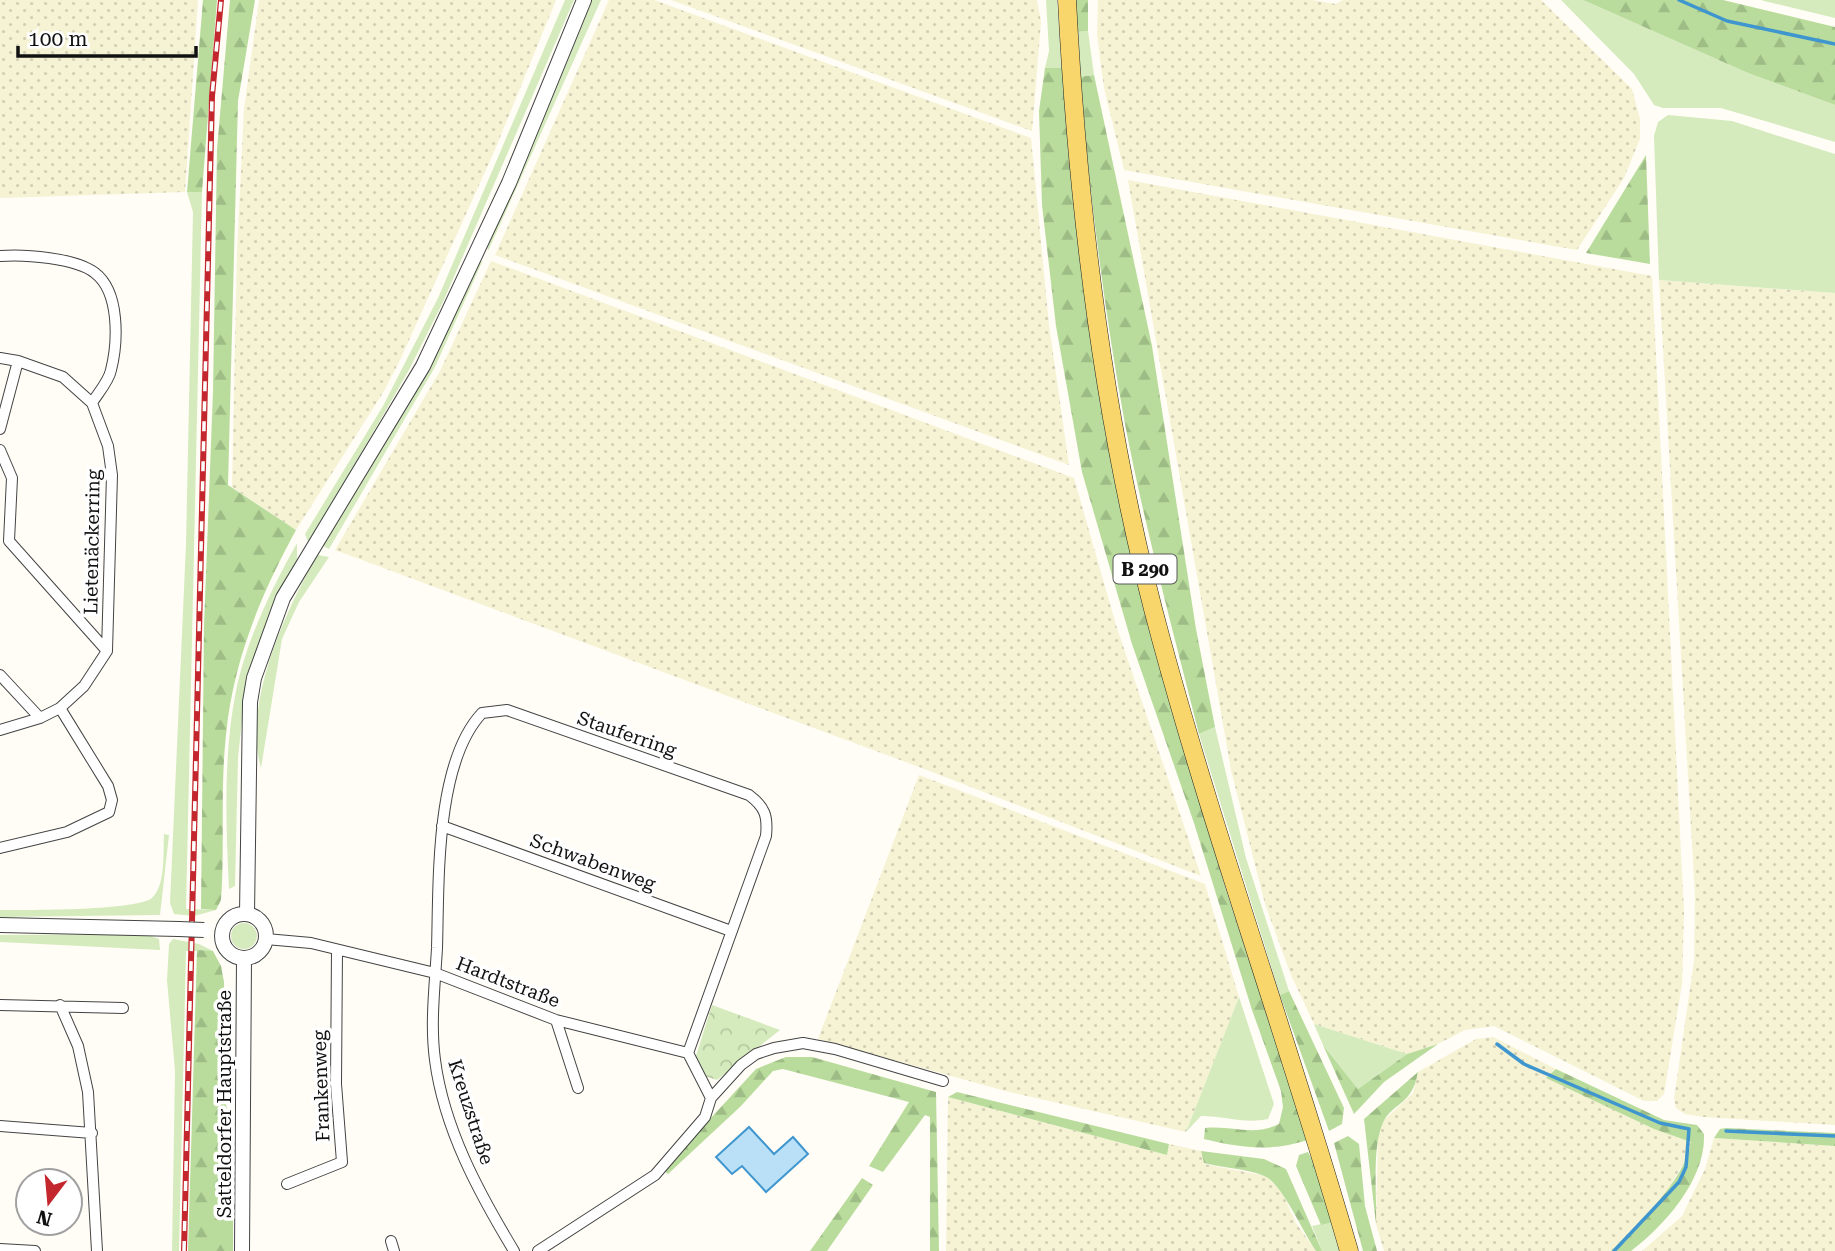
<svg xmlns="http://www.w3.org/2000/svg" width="1835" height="1251" font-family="'Roboto Serif',serif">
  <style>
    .farmland { fill: url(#farmland-dots) }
    .grass { fill: #d5ebbd }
    .forest { fill: url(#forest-firs) }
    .park { fill: url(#park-crowns) }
    .water { fill: #b9e0f7; stroke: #3f96cf; stroke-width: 2 }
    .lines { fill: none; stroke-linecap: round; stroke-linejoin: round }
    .stream { stroke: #3f96cf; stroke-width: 3.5 }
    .minor-casing { stroke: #444; stroke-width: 12 }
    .tertiary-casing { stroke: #444; stroke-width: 16 }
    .primary-casing { stroke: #222; stroke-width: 19 }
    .minor { stroke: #fff; stroke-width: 10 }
    .tertiary { stroke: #fff; stroke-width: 14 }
    .primary { stroke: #f9d66b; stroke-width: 18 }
    .rail-casing { stroke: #c4262e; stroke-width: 6 }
    .rail { stroke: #fff; stroke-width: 3.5; stroke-dasharray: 10; stroke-linecap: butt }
    .tertiary-bridge-casing { stroke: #444; stroke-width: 16; stroke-linecap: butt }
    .tertiary-bridge { stroke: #fff; stroke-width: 14 }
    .labels { text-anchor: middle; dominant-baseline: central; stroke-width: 7; stroke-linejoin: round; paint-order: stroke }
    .shield { fill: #fff; stroke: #585858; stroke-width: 2 }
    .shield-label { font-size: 18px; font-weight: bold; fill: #111 }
    .street-label { font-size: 19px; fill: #111; stroke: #fff }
  </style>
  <defs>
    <pattern id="farmland-dots" width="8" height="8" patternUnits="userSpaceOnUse" patternTransform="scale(1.75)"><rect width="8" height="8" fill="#f6f3d4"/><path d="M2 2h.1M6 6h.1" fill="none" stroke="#d2cfb5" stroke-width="1.8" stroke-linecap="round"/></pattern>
    <pattern id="forest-firs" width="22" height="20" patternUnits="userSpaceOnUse" patternTransform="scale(1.75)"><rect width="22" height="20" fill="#b9dc9c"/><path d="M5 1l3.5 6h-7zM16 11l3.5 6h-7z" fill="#9ebc85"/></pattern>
    <pattern id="park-crowns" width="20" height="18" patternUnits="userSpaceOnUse" patternTransform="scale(1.75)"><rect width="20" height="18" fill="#d5ebbd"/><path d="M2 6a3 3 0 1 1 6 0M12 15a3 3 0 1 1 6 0" fill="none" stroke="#b6c8a1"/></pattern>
  </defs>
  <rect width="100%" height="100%" fill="#fffdf5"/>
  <!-- farmland -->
  <path class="farmland" d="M0,0H198L185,192L0,198Z
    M259,0H556L494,152L400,360L384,391L296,530L232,487L237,251L244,109Z
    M609,0H654L1031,138L1049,325L1069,465L495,255Z
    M671,0H1037L1041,22L1032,131Z
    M1098,0H1312L1336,4L1343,0H1541L1632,89L1640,119V139L1624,178L1577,250L1124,170L1104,88L1097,35Z
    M1128,180L1652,276L1684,912L1682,984L1664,1094L1657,1101H1644L1494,1026L1465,1030L1438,1044L1407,1054L1314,1024L1291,975L1265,904L1231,770Z
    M491,261L1074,478L1116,625L1201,876L919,767L335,550L440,371Z
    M1659,280L1835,293V1125L1704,1117L1685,1114L1676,1108L1674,1099L1694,961L1695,896Z
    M919,775L1205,884L1239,997L1186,1132L1009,1092L818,1039Z
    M1493,1037L1556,1069L1547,1078L1654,1129L1692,1142L1690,1152L1663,1198L1611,1251H1384L1376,1224L1378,1136L1383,1121L1413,1093L1418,1072L1476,1039Z
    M948,1097L1167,1155L1169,1144L1201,1151L1204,1164L1266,1176L1281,1190L1296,1223L1316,1251H946Z
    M1714,1138L1835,1146V1251H1642L1682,1216L1705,1169Z"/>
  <!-- grass -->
  <path class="grass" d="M565,0H574L443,302L409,370L309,544L305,534L383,406L438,298Z
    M590,0H601L488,251L486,240Z
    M1046,0H1057L1062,68H1045L1049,51Z
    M1561,0H1583L1748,73L1835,105V142L1721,108H1663L1654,105L1634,74Z
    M1762,0H1835V18L1764,1Z
    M1088,31L1094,75L1079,77L1076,32Z
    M1668,115L1732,121L1835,154V293L1659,280L1654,136L1658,122Z
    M187,192H202L186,909L216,910L194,916L174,914L170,903L186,544L193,212Z
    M483,260L435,367L329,549L321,545L476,267Z
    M297,543V564L265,627L244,700L238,758L235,886L229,889C226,825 223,755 236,691C246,641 272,588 297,543Z
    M318,555L329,557L299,602L282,639L261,768C242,705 286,608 318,555Z
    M1215,727L1246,858L1289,991L1280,995L1199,734Z
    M164,834L169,835L160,915L0,917V910C25,910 141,911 153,897C166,883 163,851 164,834Z
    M231 936a13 13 0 1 1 26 0a13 13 0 1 1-26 0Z
    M145,934L159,939L160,950L0,942V935Z
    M173,939L199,944L213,951H186L179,1251H172L175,1071L167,980L169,944Z
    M1239,997L1274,1104L1268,1119C1245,1124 1225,1116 1201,1116L1186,1132Z
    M1314,1024L1407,1054L1358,1089L1323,1045Z
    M1336,1221L1344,1251H1322L1312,1226Z"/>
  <!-- forest -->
  <path class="forest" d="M203,0H217L202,192H187Z
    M230,0H255L238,101L228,485L296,530C261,594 233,661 226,735C220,790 225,845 221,900L216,910L201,909L204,626L213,391L217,149Z
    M1075,0H1088V31L1076,32Z
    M1583,0H1723L1835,27V105L1748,73Z
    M1045,68H1062L1077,226L1177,721L1226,890L1308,1140C1271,1152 1241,1148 1204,1139L1205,1128C1232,1125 1253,1137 1279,1124L1283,1107L1281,1091L1252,1010L1194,823L1132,644L1082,472L1056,326L1042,205L1039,111Z
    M1094,75L1152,346L1196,629L1215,727L1199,734C1173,631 1145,528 1125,424C1104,310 1090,193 1079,77Z
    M1646,155L1650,264L1586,253Z
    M197,950L213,951L221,966L224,982L225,1099L233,1144V1251H188Z
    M1289,991L1344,1108L1342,1124L1329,1131L1280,995Z
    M1438,1044L1384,1082L1354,1114L1323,1045L1358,1089L1407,1054Z
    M786,1057H812L936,1092L939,1251H930V1117L925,1115L883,1172L869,1166L909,1102L783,1069L773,1071L741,1106L668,1174L663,1170L756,1069Z
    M1556,1069L1664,1120L1697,1125L1704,1134C1706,1179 1665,1225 1631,1251H1611C1638,1224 1685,1180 1691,1142L1654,1129L1546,1078Z
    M1418,1072C1412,1107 1391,1102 1382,1125C1372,1150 1377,1196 1376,1224L1364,1119Z
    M957,1092L1169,1144L1167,1155L948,1097Z
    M1726,1128L1835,1133V1146L1714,1138L1720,1129Z
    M1348,1136L1359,1144L1365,1206L1377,1251H1363L1334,1143Z
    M1201,1151L1264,1159L1286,1169L1322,1251H1316C1303,1232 1284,1189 1268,1178C1256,1170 1219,1167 1204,1163Z
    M1308,1152L1320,1174L1336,1221L1321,1225L1296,1166L1299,1155Z
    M862,1178L873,1185L827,1251H810Z"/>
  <!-- park -->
  <path class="park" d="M712,1005L780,1030L717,1080L705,1076L695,1059Z"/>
  <!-- water -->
  <path class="water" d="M749,1127L774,1154L793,1137L808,1154L766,1192L742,1166L732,1174L716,1157Z"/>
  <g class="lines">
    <!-- stream -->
    <path class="stream" d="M1679,0L1727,21L1835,44
      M1497,1044L1524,1064L1660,1123L1689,1129L1686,1167L1679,1182L1614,1251
      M1726,1131L1835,1136"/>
    <!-- minor casing -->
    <g class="minor-casing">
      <path id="minor" d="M0,256C24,254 76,258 95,273C120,292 118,342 111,370C109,381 98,393 92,403
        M0,358L18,361L63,377L92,403L108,446L112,475L107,651L84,686L60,708L40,718L0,730
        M0,429L18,361
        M0,450L12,478L9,541L107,651
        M0,675L40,718
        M442,826L731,931
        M0,848L67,832L109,812L112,800L108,786L60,708
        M266,939L311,943L435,973L556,1020L688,1053L711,1098
        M0,1005L123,1008
        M60,1005L78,1046L88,1092L97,1251
        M556,1020L578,1088
        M0,1126L92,1133
        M287,1184L342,1162L336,1084L337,950
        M391,1241L394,1251
        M0,1249L35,1251
        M514,1251C479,1193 444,1129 435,1060C430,1023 435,985 437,948C439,881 435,763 482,713L507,710L749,795C765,807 768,816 766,836L688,1053
        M538,1251L655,1175L705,1117L711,1098L741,1065L756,1054L774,1048L803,1043L835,1049L943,1081"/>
    </g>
    <!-- tertiary casing -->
    <g class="tertiary-casing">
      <path id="tertiary" d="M247,914L250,702L254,678L283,598L423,366L509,183L584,0
        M222 936a22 22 0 1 1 44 0a22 22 0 1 1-44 0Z
        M0,925L179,929
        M242,1251L244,958"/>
    </g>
    <!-- primary casing -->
    <g class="primary-casing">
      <path id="primary" d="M1067,0C1078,214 1104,431 1161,639C1217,845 1290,1046 1349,1251"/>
    </g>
    <!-- minor -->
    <use href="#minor" class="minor"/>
    <!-- tertiary -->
    <use href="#tertiary" class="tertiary"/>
    <!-- primary -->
    <use href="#primary" class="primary"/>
    <!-- rail casing -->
    <g class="rail-casing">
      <path id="rail" d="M184,1251L212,96L221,0"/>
    </g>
    <!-- rail -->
    <use href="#rail" class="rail"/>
    <!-- tertiary-bridge casing -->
    <g class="tertiary-bridge-casing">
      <path id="tertiary-bridge" d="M179,929L204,930"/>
    </g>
    <!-- tertiary-bridge -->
    <use href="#tertiary-bridge" class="tertiary-bridge"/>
  </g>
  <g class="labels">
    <!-- shield labels -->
    <rect class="shield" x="1113.5" y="554.5" width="63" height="29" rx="5"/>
    <g class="shield-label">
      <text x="1145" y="569">B 290</text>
    </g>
    <!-- street labels -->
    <g class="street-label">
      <text transform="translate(92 542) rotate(-89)">Lietenäckerring</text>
      <text transform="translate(627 734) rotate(19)">Stauferring</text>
      <text transform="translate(593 862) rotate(20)">Schwabenweg</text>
      <text transform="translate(508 982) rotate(21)">Hardtstraße</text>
      <text transform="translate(321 1086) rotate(-92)">Frankenweg</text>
      <text transform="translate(224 1104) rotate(-90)">Satteldorfer Hauptstraße</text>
      <text transform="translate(471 1112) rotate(72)">Kreuzstraße</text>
    </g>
  </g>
  <!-- north arrow -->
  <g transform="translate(49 1202) rotate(196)"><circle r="33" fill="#ffffff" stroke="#a0a0a0" stroke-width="2"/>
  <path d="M0-5L12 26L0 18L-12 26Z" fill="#c4262e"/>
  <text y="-10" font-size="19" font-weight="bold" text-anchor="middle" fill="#111111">N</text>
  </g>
  <!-- scale -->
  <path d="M18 46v10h178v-10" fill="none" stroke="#111111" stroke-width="3.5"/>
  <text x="28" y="46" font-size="21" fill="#111111" stroke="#ffffff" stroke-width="5" paint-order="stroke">100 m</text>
</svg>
